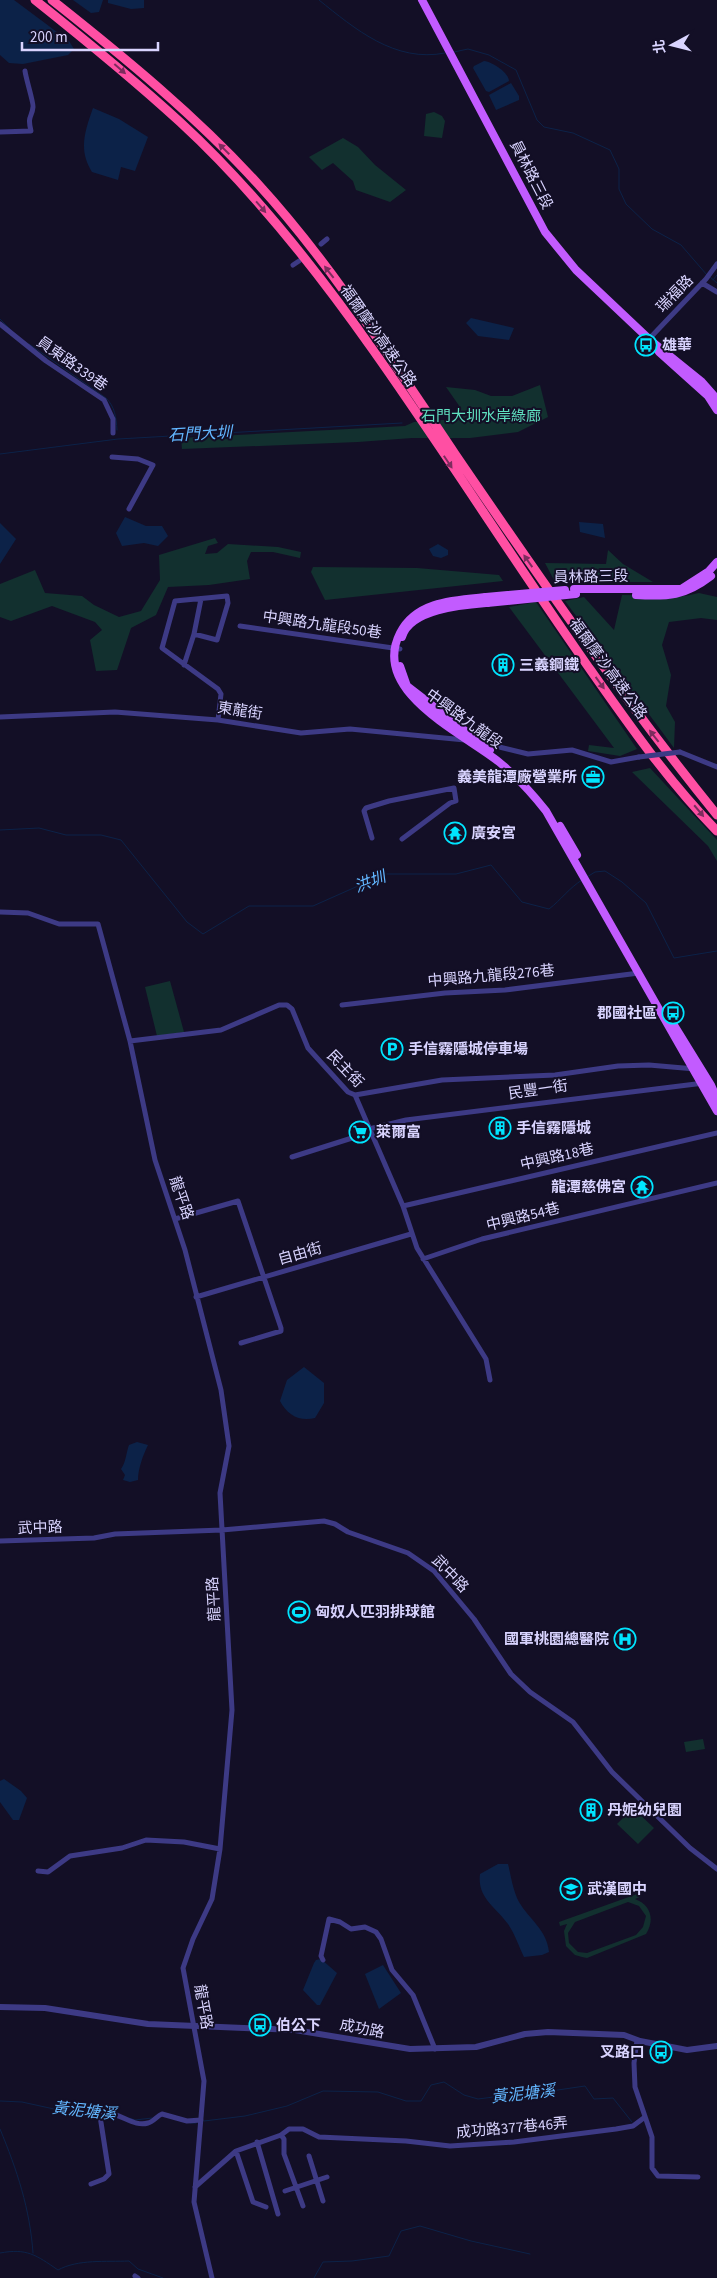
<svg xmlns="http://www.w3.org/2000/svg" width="717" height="2278" font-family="'Source Sans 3','Noto Sans TC',sans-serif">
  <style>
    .green { fill: #12302f; fill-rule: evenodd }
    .water { fill: #0c2248 }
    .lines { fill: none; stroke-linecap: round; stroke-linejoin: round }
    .stream { stroke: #0c2248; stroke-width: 1 }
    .minor { stroke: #3d3a85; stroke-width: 5 }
    .tertiary { stroke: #3d3a85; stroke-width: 6 }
    .primary { stroke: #c25bff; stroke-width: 8 }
    .motorway { stroke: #ff4fa3; stroke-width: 9 }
    .minor-bridge { stroke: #3d3a85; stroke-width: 5 }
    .primary-bridge { stroke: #c25bff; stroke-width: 8 }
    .oneway { fill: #7d2c5e }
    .labels { text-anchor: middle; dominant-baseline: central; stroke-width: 4; stroke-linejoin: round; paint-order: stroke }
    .street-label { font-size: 15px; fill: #d9d4ff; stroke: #130f26 }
    .poi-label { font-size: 15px; font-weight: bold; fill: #d9d4ff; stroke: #130f26; text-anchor: start }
    .park-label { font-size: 15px; fill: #5fe0c0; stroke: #130f26 }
    .water-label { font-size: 16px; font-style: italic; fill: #62b6ff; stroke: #130f26 }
  </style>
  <rect width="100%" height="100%" fill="#130f26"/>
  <!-- green -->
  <path class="green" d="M434,112L442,116L445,121L442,138L424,136L426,114Z
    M343,138L358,147L375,165L406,190L390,202L356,190L353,181L333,163L322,170L309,157Z
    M540,385L548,417L518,432L470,438H412L358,442L182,449L181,438L405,426L414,422L458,419L460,407L446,387L475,390L491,396H512Z
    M215,538L218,543L208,546L205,554L217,553L228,544L278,547L301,552L300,558L273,552H251L247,561L250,579L209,585L168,587L156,615L131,628L117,670L96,671L90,640L102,630L95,622L52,606L11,621L0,617V584L35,570L45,593L82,596L94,605L119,617L141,611L160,580L159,555Z
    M608,550L623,564L653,582H555L545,563L606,564Z
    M313,567L417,568L499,575L503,581L325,600L311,572Z
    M699,593L717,597V620L701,618L669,622L662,645L671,675L666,706L675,722L674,748L565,601L584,597L614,630L622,595L685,596Z
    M536,602L637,749L620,756L588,751L589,745L614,748L509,607Z
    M650,768L717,840V861L708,846L632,772Z
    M170,981L184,1032L157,1036L145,987Z
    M703,1739L705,1749L686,1752L684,1742Z
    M633,1808L654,1828L638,1844L617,1824Z
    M640,1893L642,1896L635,1899C651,1905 655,1920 646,1934L587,1958L582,1957L575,1955L566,1946L564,1931L567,1924L560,1926L559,1922ZM628,1902L639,1906L646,1916L643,1927L636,1935L587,1953L578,1952L569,1943L568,1933L575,1922Z"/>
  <!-- water -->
  <path class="water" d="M0,0H14L69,41L74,49L68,55L23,64L9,63L0,55Z
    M73,0H103L99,12L91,13Z
    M108,0H144V8L131,9L108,3Z
    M484,61C493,62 509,73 509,81L489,92L486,91L473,68L474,66Z
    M511,83L519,96V100L496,110L489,95Z
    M93,108L119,119L148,137L135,171L121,167L118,180L92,172C78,150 85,131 93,108Z
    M471,318L514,328L509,340L478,336L466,323Z
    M125,517L146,526H162L168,536L158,546L144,543L122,546L116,533Z
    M579,522L603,524L605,538L580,532Z
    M0,523L16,539L0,564Z
    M438,544L448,550V555L441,558L433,556L429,549Z
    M304,1367L324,1383V1403L315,1418C300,1422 287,1415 280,1401L287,1380Z
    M137,1442L148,1445C143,1455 138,1469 138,1480L130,1482L123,1480L125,1475L121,1469C126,1462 126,1453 129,1445Z
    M4,1779L21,1791L27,1798L19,1820H13L0,1802V1781Z
    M498,1864H508C511,1876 513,1891 519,1902C529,1919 547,1930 549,1952L542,1955L524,1957C519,1947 515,1934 508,1924C496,1907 477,1898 480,1874Z
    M321,1959L337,1973L320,2005H317L303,1990L314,1963L316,1960Z
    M383,1965L401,1993L379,2009L365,1974Z"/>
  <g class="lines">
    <!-- stream -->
    <path class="stream" d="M319,0C355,29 395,63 445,53
      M454,52L468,49L489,55L516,70L537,120L544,127L573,133L610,150L619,169V189L626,204L652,229L681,245L707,275
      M710,277L717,283
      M713,280L717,275
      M0,319L10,329
      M29,344L106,398C115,407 116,417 117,430
      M0,454L118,439L402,423
      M0,830L39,828L66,835H101L121,840L187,922L203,934L249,906H313L385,874H456L491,865L522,902L549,909C561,900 569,888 582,880
      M587,877L595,872L605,871L622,882L646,903L674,958L717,951
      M0,2101L22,2102L54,2109L106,2112
      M129,2118L135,2120L152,2118
      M204,2121L245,2116L287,2106L323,2091L378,2092L406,2101H421L431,2085L444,2082L464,2095L478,2099L524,2093L533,2096L544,2092L585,2086L594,2099L613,2098L632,2122
      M190,2123H196
      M0,2129C17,2170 30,2209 33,2253
      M0,2253C27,2248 36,2255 58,2270C78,2259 106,2262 129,2261L138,2269L163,2278
      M314,2278L323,2262L352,2261L389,2256L401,2231L420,2226L471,2241L530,2254"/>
    <!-- minor -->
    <path class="minor" d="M0,132L31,131C27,115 32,118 33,107C34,104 26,79 25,71
      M321,244L327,239
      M293,265L299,261
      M702,283L717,292
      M0,324L46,361L104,400L113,419V433
      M649,339L706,279L717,264
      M112,457L138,459L153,465L129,509
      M240,626L400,649
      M194,634L217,640L228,603L227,596L175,601L162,648L218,689L221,694L218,720
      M184,665L194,634L201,599
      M0,717L115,712L218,720L301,733L350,729L465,740
      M483,743L528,754L572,750L611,762L639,757
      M680,752L717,767
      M372,838L364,811L366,808L389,801L454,788L456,801L450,803L402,839
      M0,912L28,913L59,924H98L130,1041L155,1160L185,1250L221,1390L229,1446L220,1493L232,1710L220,1849L212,1899L193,1939L183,1968L204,2081L194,2202L212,2278
      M342,1005L445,993L505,990L639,973
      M130,1041L221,1030L279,1005H287L292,1009L308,1048L348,1092L355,1095L403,1206L417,1248L486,1359L490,1380
      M355,1095L442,1080L555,1075L618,1066L649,1065L695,1069
      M369,1129L406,1120L704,1083
      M292,1157L371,1132
      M403,1206L717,1133
      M175,1219L238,1201L281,1328V1331L241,1343
      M423,1259L482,1239L717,1183
      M196,1297L411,1234
      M0,1541L94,1538L115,1534L222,1530L324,1521L335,1524L348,1532L408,1553L434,1571L474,1619L511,1674L530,1692L573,1722L612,1772L690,1848L717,1869
      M38,1871L48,1872L70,1856L122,1848L146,1840L184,1842L220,1849
      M323,1960L321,1956L329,1919L340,1922L351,1929L365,1927L376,1932L381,1939L392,1970L413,1995L435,2049
      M637,2040L634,2063L635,2087L652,2137V2168L658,2176L698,2177
      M281,2135L284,2139V2154L303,2206
      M257,2142L278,2214
      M236,2151L253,2202L266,2207
      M309,2156L323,2201
      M91,2184L104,2179L109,2174L100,2116C118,2108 131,2128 148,2123C153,2122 157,2116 162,2114L187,2121L201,2120
      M195,2187L236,2151L281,2135L289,2129H303L319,2137L406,2141L450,2146L514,2142L616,2129L633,2126L645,2117
      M285,2191L327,2177
      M135,2276L138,2278"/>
    <!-- tertiary -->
    <path class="tertiary" d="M0,2007L45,2008L148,2024L295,2030L410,2049L476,2047L525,2034L548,2032L624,2035L640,2041L687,2050L717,2046"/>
    <!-- primary -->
    <path class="primary" d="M422,0L545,232L576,270L649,339L701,381L717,399
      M659,352L708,396L717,410
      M574,589H681L709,571L717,562
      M636,595C668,597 685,596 711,576
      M486,597C454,600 416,601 400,633C370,692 463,733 499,762C516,776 532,793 546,811L717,1111
      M402,637C410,609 463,605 487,603
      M400,666L407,686L490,750
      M560,826L577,855
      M669,1017L711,1085L717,1099"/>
    <!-- motorway -->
    <path class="motorway" d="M35,0C84,39 133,79 180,122C253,189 316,269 373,350C446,453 514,561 587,665C627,722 668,781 717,831
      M52,0C124,57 196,116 258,184C333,266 393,362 455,454C539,577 623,699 717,815"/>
    <!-- minor-bridge -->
    <path class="minor-bridge" d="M639,757L680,752"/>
    <!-- primary-bridge -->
    <path class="primary-bridge" d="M486,597L565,590
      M487,603L576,594"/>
  </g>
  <!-- one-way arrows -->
  <defs><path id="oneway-solid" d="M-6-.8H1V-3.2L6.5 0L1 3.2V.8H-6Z" transform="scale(1.25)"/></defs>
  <g class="oneway">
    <use href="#oneway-solid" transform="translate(120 69) rotate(41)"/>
    <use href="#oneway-solid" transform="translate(224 149) rotate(-135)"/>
    <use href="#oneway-solid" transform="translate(261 207) rotate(49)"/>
    <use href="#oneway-solid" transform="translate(329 272) rotate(-128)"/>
    <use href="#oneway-solid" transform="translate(448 462) rotate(56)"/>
    <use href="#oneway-solid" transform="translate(528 561) rotate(-125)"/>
    <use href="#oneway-solid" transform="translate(600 683) rotate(54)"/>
    <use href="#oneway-solid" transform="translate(654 736) rotate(-128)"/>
    <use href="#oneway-solid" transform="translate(699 811) rotate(50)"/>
  </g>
  <!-- icons -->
  <defs>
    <g id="bus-ring" transform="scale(1.125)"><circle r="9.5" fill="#130f26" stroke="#00e5ff" stroke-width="1.5"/><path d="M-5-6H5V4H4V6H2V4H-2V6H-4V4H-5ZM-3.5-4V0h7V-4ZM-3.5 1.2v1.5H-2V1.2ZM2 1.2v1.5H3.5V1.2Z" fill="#00e5ff"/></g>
    <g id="building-ring" transform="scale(1.125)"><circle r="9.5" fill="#130f26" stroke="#00e5ff" stroke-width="1.5"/><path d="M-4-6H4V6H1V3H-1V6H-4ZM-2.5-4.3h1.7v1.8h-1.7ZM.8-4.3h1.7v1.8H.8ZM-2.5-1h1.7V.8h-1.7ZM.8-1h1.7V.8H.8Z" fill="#00e5ff"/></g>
    <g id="office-ring" transform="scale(1.125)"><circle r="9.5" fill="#130f26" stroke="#00e5ff" stroke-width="1.5"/><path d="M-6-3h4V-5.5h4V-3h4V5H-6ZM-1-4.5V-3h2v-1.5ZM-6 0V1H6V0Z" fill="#00e5ff"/></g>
    <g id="temple-ring" transform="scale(1.125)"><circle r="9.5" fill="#130f26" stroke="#00e5ff" stroke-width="1.5"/><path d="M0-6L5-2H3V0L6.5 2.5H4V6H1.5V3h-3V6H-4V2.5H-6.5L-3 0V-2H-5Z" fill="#00e5ff"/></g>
    <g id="parking-ring" transform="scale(1.125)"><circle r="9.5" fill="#130f26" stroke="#00e5ff" stroke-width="1.5"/><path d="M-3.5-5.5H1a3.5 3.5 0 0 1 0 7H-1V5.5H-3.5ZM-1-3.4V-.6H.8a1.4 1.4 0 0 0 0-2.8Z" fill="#00e5ff"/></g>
    <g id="supermarket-ring" transform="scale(1.125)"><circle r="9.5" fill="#130f26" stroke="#00e5ff" stroke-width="1.5"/><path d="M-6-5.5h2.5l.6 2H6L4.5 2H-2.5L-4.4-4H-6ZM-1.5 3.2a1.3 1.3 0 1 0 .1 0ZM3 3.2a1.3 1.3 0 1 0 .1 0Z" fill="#00e5ff"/></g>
    <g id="stadium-ring" transform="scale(1.125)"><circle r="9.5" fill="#130f26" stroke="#00e5ff" stroke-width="1.5"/><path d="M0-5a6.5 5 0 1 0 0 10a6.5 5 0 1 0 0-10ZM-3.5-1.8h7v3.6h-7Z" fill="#00e5ff"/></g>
    <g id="hospital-ring" transform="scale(1.125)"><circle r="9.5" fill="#130f26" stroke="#00e5ff" stroke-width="1.5"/><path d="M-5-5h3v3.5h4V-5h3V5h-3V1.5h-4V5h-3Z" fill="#00e5ff"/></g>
    <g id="school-ring" transform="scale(1.125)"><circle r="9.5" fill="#130f26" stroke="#00e5ff" stroke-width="1.5"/><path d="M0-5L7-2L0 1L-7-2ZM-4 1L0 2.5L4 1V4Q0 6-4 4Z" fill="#00e5ff"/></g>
  </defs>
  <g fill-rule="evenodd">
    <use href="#bus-ring" x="646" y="345"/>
    <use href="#building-ring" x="503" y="665"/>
    <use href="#office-ring" x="593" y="777"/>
    <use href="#temple-ring" x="455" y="833"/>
    <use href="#bus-ring" x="673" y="1013"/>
    <use href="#parking-ring" x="392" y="1049"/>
    <use href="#building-ring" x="500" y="1128"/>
    <use href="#supermarket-ring" x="360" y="1132"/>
    <use href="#temple-ring" x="642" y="1187"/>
    <use href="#stadium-ring" x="299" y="1612"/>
    <use href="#hospital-ring" x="625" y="1639"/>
    <use href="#building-ring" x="591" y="1810"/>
    <use href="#school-ring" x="571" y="1889"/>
    <use href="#bus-ring" x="260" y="2025"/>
    <use href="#bus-ring" x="661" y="2052"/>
  </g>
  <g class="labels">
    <!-- street labels -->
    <g class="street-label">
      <text transform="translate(531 175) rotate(63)">員林路三段</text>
      <text transform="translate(675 294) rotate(-46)">瑞福路</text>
      <text transform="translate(378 336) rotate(55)">福爾摩沙高速公路</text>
      <text transform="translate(72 364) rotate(35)">員東路339巷</text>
      <text transform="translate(591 577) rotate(-1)">員林路三段</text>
      <text transform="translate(322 625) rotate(8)">中興路九龍段50巷</text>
      <text transform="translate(608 669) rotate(54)">福爾摩沙高速公路</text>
      <text transform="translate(240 711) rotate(9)">東龍街</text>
      <text transform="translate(464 719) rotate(36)">中興路九龍段</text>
      <text transform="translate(491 976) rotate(-5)">中興路九龍段276巷</text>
      <text transform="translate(345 1069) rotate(46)">民主街</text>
      <text transform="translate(538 1090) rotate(-8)">民豐一街</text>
      <text transform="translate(557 1157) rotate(-13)">中興路18巷</text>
      <text transform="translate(181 1198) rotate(71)">龍平路</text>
      <text transform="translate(523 1217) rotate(-14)">中興路54巷</text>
      <text transform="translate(300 1254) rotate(-16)">自由街</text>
      <text transform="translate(40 1528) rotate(-2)">武中路</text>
      <text transform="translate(450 1574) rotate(46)">武中路</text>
      <text transform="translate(214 1599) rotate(-93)">龍平路</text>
      <text transform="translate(203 2007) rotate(80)">龍平路</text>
      <text transform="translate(362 2029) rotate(11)">成功路</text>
      <text transform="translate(512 2128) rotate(-5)">成功路377巷46弄</text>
    </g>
    <!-- poi labels -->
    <g class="poi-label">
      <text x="662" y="345">雄華</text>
      <text x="519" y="665">三義鋼鐵</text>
      <text x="577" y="777" text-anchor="end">義美龍潭廠營業所</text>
      <text x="471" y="833">廣安宮</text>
      <text x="657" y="1013" text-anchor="end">郡國社區</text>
      <text x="408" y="1049">手信霧隱城停車場</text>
      <text x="516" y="1128">手信霧隱城</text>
      <text x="376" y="1132">萊爾富</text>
      <text x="626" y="1187" text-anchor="end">龍潭慈佛宮</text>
      <text x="315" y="1612">匈奴人匹羽排球館</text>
      <text x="609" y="1639" text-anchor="end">國軍桃園總醫院</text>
      <text x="607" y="1810">丹妮幼兒園</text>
      <text x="587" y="1889">武漢國中</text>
      <text x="276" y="2025">伯公下</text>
      <text x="645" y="2052" text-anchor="end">叉路口</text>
    </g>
    <!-- park labels -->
    <g class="park-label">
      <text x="481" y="416">石門大圳水岸綠廊</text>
    </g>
    <!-- water labels -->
    <g class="water-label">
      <text transform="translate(200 434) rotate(-3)">石門大圳</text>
      <text transform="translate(370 882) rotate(-21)">洪圳</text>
      <text transform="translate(523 2094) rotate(-6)">黃泥塘溪</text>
      <text transform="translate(84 2111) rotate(6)">黃泥塘溪</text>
    </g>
  </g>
  <!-- north arrow -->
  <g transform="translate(672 45) rotate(263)" stroke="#130f26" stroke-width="4" paint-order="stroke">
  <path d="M0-4L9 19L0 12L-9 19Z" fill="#d9d4ff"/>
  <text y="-8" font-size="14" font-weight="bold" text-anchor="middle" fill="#d9d4ff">北</text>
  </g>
  <!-- scale -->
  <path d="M22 42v8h136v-8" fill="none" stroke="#d9d4ff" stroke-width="2.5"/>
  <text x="30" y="42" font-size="15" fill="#d9d4ff" stroke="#130f26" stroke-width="4" paint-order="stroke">200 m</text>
</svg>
